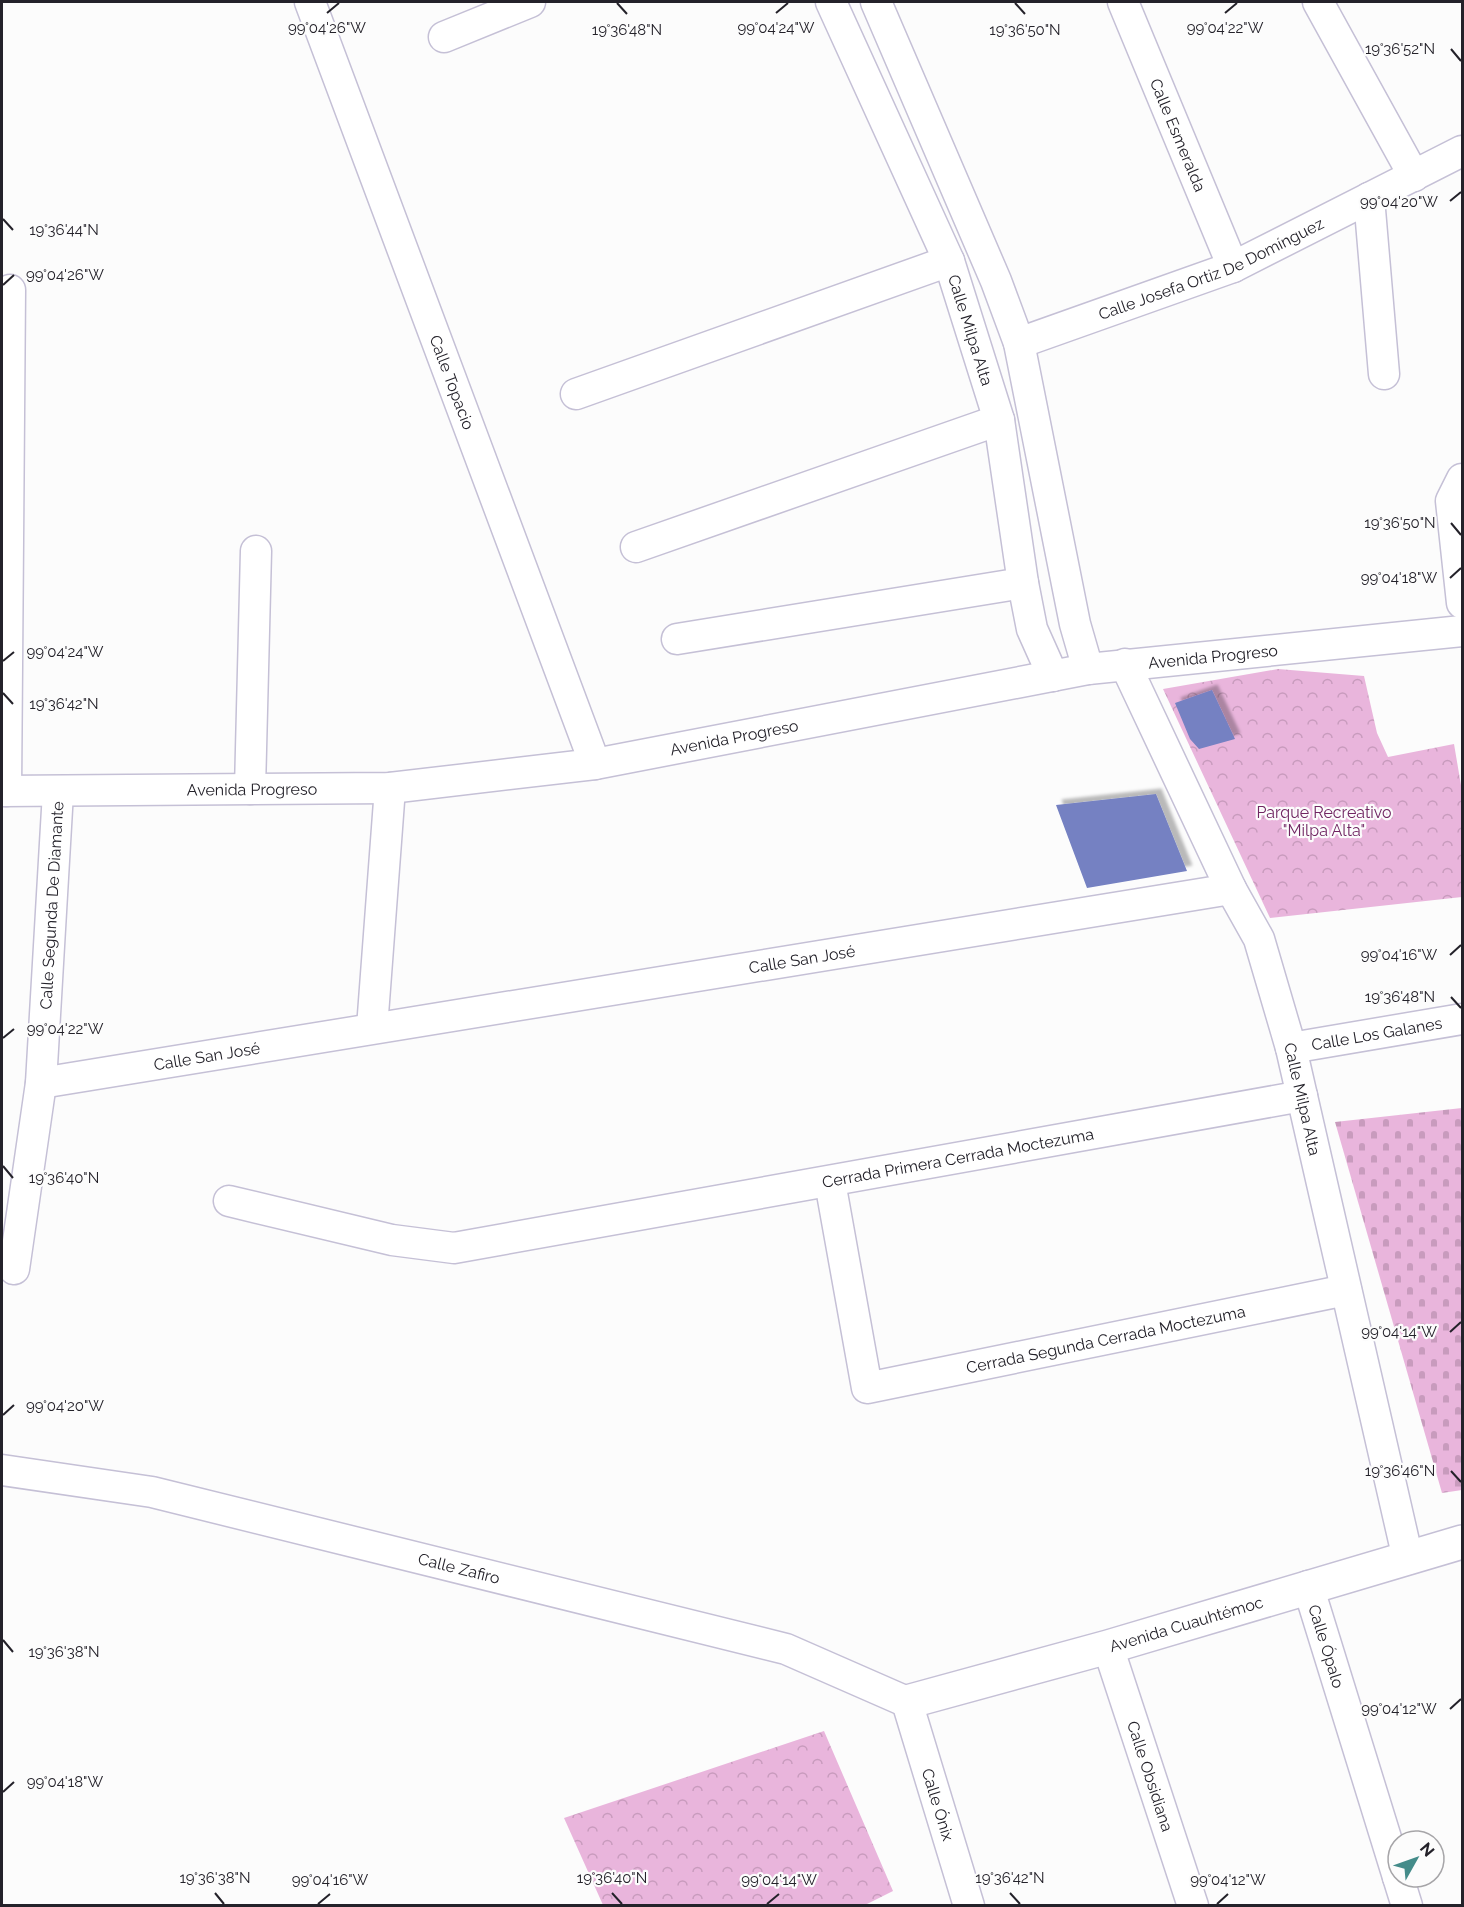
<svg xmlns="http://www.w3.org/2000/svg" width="1464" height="1907" font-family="Raleway,sans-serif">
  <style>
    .forest { fill: url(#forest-crowns) }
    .cemetery { fill: url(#cemetery-stones) }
    .building { fill: #7581c2; filter: url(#shadow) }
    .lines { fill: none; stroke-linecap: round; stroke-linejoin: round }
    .street-casing { stroke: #c5c0d6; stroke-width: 33 }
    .secondary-casing { stroke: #c5c0d6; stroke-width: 36 }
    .street { stroke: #fff; stroke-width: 30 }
    .secondary { stroke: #fff; stroke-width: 33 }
    .ticks { fill: none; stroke: #24222a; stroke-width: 2 }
    .labels { text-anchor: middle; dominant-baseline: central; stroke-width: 4.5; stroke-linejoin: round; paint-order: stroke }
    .street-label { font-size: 16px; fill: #24222a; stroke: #fcfcfc }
    .park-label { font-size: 16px; fill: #702562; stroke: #fcfcfc }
    .ticks-label { font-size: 15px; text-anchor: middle; fill: #24222a; stroke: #fcfcfc; stroke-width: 4.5; stroke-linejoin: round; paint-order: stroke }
  </style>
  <defs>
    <pattern id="forest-crowns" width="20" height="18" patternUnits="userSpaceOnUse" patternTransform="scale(1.5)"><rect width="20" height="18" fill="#e9b5dc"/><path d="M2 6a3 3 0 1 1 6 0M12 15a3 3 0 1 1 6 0" fill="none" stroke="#c89bbd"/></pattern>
    <pattern id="cemetery-stones" width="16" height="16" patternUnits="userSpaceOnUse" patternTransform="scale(1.5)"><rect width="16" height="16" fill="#e9b5dc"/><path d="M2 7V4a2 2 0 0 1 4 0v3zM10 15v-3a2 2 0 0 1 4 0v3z" fill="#c89bbd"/></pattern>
    <filter id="shadow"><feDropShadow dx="5.5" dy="-5.5" stdDeviation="1.5" flood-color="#0004"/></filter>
  </defs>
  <rect width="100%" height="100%" fill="#fcfcfc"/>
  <!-- forest -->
  <path class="forest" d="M1278,669L1364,676L1377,733L1388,757L1454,744L1462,791V897L1270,918L1163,689Z
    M824,1731L893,1891L865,1905H603L564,1818Z"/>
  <!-- cemetery -->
  <path class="cemetery" d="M1462,1108V1490L1442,1493L1335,1122Z"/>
  <!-- building -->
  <path class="building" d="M1212,690L1235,739L1199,749L1190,739L1175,703Z
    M1156,794L1187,871L1087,888L1056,805Z"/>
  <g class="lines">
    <!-- street casing -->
    <g class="street-casing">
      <g id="street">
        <path id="s1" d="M310,2L595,764"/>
        <path id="s2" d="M831,2L949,261L999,420L1023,583L1032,629L1053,676"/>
        <path d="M876,2L996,281L1019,343L1075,624L1088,669"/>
        <path id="s3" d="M1123,2L1233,267"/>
        <path d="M1318,2L1414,176"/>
        <path d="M444,37L530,2"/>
        <path d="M1369,198L1384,374"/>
        <path id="s4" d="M1019,343L1233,267L1462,151"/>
        <path d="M576,394L949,261"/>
        <path d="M1462,479L1451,501L1462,603"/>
        <path d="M636,547L999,420"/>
        <path d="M677,639L1023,583"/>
        <path id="s5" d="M1125,664L1231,889L1259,939L1291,1048L1408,1559"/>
        <path d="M250,789L256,551"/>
        <path id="s6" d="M2,791L390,788L595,764L1088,669L1462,631"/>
        <path d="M6,791L10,290"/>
        <path d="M372,1028L390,788"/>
        <path id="s7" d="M1291,1048L1462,1019"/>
        <path id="s8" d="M41,1083L1231,889"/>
        <path id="s9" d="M830,1182L867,1388L1346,1290"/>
        <path id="s10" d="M229,1201L392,1240L454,1248L1302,1096"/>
        <path id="s11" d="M14,1269L41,1083L58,792"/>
        <path id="s12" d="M2,1470L152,1492L786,1649L907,1702L969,1906"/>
        <path id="s13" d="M1308,1586L1398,1877"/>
        <path id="s14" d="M1108,1647L1193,1906"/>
        <path d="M1398,1877L1407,1906"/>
      </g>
    </g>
    <!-- secondary casing -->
    <g class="secondary-casing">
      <g id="secondary">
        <path id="s15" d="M907,1702L1108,1647L1462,1542"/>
      </g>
    </g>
    <!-- street -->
    <use href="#street" class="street"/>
    <!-- secondary -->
    <use href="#secondary" class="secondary"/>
  </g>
  <!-- ticks -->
  <path class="ticks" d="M617,3L627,14M1015,3L1025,14M327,13L339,3M776,13L788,3M1225,13L1237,3M1451,49L1461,61M1450,201L1461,192M3,219L13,230M3,285L14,275M1451,523L1461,535M1450,578L1461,568M3,661L14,652M3,693L13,704M1450,955L1461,945M1451,997L1461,1008M3,1038L14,1029M3,1166L13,1178M1450,1332L1461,1322M3,1415L14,1405M1451,1471L1461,1482M3,1640L13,1652M1450,1709L1461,1699M3,1792L14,1782M215,1893L224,1904M612,1893L622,1904M1010,1893L1020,1904M318,1904L330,1894M767,1904L779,1894M1217,1904L1228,1894"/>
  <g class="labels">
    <!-- street labels -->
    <g class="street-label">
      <text stroke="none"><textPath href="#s3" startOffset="144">Calle Esmeralda</textPath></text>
      <text stroke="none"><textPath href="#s4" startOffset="206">Calle Josefa Ortiz De Domínguez</textPath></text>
      <text stroke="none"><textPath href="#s2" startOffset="357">Calle Milpa Alta</textPath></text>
      <text stroke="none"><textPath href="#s1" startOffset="406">Calle Topacio</textPath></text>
      <text stroke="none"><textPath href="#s6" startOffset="1222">Avenida Progreso</textPath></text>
      <text stroke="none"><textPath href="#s6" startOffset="736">Avenida Progreso</textPath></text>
      <text stroke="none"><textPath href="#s6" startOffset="250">Avenida Progreso</textPath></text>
      <text stroke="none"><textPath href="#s11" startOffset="366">Calle Segunda De Diamante</textPath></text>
      <text stroke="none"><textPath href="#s8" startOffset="771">Calle San José</textPath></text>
      <text stroke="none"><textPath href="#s7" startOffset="87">Calle Los Galanes</textPath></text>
      <text stroke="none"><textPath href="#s8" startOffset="168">Calle San José</textPath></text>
      <text stroke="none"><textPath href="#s5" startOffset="472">Calle Milpa Alta</textPath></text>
      <text stroke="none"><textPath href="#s10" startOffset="742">Cerrada Primera Cerrada Moctezuma</textPath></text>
      <text stroke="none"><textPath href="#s9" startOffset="453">Cerrada Segunda Cerrada Moctezuma</textPath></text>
      <text stroke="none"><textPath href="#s12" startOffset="468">Calle Zafiro</textPath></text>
      <text stroke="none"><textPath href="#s15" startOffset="290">Avenida Cuauhtémoc</textPath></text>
      <text stroke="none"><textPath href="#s13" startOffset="63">Calle Ópalo</textPath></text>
      <text stroke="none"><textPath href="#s14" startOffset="136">Calle Obsidiana</textPath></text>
      <text stroke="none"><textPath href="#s12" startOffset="1044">Calle Ónix</textPath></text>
    </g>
    <!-- park labels -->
    <g class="park-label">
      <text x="1324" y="812">Parque Recreativo<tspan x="1324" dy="18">"Milpa Alta"</tspan></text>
    </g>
  </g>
  <g class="ticks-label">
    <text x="327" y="33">99°04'26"W</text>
    <text x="776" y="33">99°04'24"W</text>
    <text x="1225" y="33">99°04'22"W</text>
    <text x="627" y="35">19°36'48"N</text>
    <text x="1025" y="35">19°36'50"N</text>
    <text x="1400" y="54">19°36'52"N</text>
    <text x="1399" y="207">99°04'20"W</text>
    <text x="64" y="235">19°36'44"N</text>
    <text x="65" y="280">99°04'26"W</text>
    <text x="1400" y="528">19°36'50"N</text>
    <text x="1399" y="583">99°04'18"W</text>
    <text x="65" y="657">99°04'24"W</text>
    <text x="64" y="709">19°36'42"N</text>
    <text x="1399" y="960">99°04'16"W</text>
    <text x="1400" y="1002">19°36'48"N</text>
    <text x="65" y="1034">99°04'22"W</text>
    <text x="64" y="1183">19°36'40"N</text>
    <text x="1399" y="1337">99°04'14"W</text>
    <text x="65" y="1411">99°04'20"W</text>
    <text x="1400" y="1476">19°36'46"N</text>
    <text x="64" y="1657">19°36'38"N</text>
    <text x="1399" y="1714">99°04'12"W</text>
    <text x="65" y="1787">99°04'18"W</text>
    <text x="215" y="1883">19°36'38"N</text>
    <text x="612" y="1883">19°36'40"N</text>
    <text x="1010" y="1883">19°36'42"N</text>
    <text x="330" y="1885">99°04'16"W</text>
    <text x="779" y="1885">99°04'14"W</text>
    <text x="1228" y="1885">99°04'12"W</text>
  </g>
  <!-- border -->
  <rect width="1464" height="1907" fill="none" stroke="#24222a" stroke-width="6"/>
  <!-- north arrow -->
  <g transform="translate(1416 1859) rotate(50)"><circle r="28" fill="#fcfcfc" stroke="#a6a5a8" stroke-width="1.5"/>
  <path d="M0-4.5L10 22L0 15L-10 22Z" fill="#448c8a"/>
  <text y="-9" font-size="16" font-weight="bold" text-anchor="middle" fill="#24222a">N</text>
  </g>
</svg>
